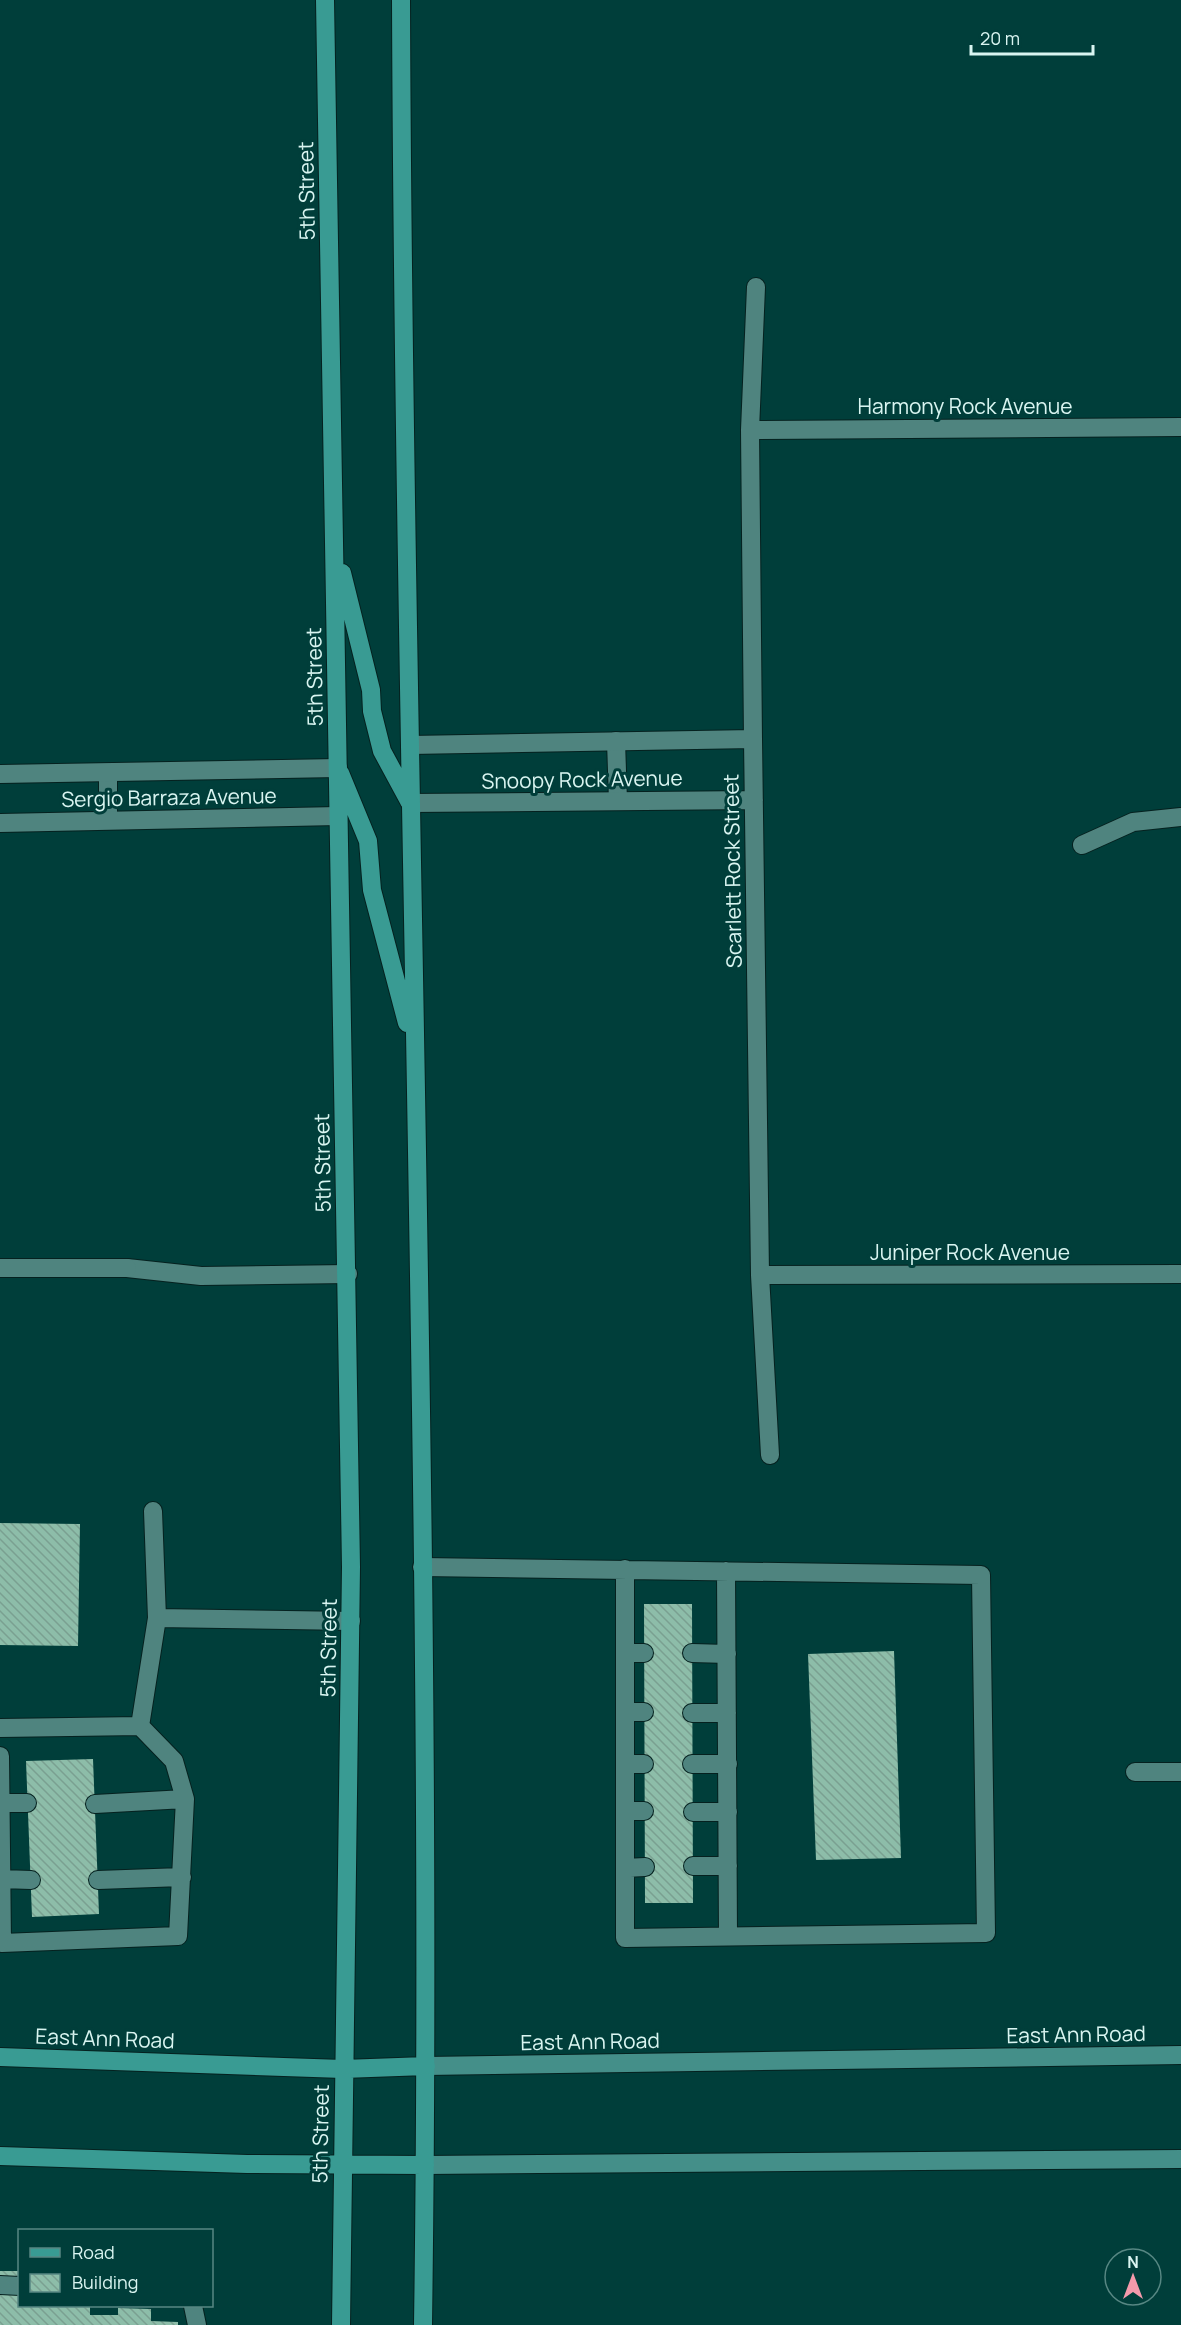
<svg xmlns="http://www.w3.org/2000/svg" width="1181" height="2325" font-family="Manrope,sans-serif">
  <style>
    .building { fill: url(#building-back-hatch) }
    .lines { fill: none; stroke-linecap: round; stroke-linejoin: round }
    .lane-casing { stroke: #05211f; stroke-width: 20 }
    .street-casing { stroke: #05211f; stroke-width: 20 }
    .secondary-casing { stroke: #05211f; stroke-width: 20 }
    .primary-casing { stroke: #05211f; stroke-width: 20 }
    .lane { stroke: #4f847f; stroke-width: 18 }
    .street { stroke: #4f847f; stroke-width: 18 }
    .secondary { stroke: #448f89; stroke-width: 18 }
    .primary { stroke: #399b93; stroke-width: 18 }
    .labels { text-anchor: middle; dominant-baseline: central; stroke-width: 6; stroke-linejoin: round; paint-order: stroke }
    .street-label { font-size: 21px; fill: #d9f5f1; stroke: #003e3a }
  </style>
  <defs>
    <pattern id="building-back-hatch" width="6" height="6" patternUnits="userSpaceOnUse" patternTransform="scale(1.5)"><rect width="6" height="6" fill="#8dbda9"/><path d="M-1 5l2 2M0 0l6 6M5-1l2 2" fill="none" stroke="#7aa091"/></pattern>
  </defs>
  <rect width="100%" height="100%" fill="#003e3a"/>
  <!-- building -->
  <path class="building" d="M0,1523L80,1524L78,1646L0,1645Z
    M644,1604H692L693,1903H645Z
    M894,1651L901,1858L816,1860L808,1654Z
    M93,1759L99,1914L32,1917L26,1761Z
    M0,2271H20V2306H90V2315H118V2308L151,2309V2321L178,2322V2325H0Z"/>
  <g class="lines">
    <!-- lane casing -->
    <g class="lane-casing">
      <path id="lane" d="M616,741L618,801
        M108,774V820
        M127,1268L201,1276L348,1274
        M153,1511L157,1618
        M422,1567L981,1575L986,1933L625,1938V1569
        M726,1571L728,1936
        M625,1653H644
        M692,1653L727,1654
        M625,1712H644
        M692,1713H727
        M0,1728L140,1726
        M0,1756L2,1943L178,1936L185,1799L174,1761L140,1726L157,1618L351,1621
        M625,1764H644
        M692,1764H728
        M0,1803H27
        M95,1804L185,1799
        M625,1811H644
        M693,1812H728
        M693,1866H728
        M625,1868L645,1867
        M1,1879L31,1880
        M98,1880L182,1877
        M0,2285L20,2286
        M193,2306L197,2325"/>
    </g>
    <!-- street casing -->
    <g class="street-casing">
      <path id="street" d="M756,287L750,430L753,739L760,1275L770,1455
        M750,430L1181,427
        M410,745L753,739
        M0,774L338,768
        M410,803L754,800
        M0,823L338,816
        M1082,845L1133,822L1181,817
        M0,1268H127
        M760,1275L1181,1274
        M1135,1772H1181"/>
    </g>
    <!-- secondary casing -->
    <g class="secondary-casing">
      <path id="secondary" d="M426,2066L1181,2055
        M425,2165L1181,2159"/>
    </g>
    <!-- primary casing -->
    <g class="primary-casing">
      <path id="primary" d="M325,0L351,1567L341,2325
        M401,0C404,775 434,1550 423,2325
        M342,573L371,690L372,711L382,751L409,801
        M340,773L368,841L372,890L407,1023
        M0,2057L343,2069L426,2066
        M0,2156L247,2164L425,2165"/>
    </g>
    <!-- lane -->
    <use href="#lane" class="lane"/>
    <!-- street -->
    <use href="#street" class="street"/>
    <!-- secondary -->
    <use href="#secondary" class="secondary"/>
    <!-- primary -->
    <use href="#primary" class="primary"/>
  </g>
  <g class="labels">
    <!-- street labels -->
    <g class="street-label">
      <text transform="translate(306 191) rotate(-91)">5th Street</text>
      <text x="965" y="406">Harmony Rock Avenue</text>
      <text transform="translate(314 677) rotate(-91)">5th Street</text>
      <text transform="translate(582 779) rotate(-1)">Snoopy Rock Avenue</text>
      <text transform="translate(169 797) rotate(-1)">Sergio Barraza Avenue</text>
      <text transform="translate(732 871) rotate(-91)">Scarlett Rock Street</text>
      <text transform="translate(322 1163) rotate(-91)">5th Street</text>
      <text x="970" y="1252">Juniper Rock Avenue</text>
      <text transform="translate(328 1648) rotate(-89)">5th Street</text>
      <text transform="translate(1076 2034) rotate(-1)">East Ann Road</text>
      <text transform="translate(105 2038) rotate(2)">East Ann Road</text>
      <text transform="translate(590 2041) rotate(-1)">East Ann Road</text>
      <text transform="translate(320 2134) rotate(-89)">5th Street</text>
    </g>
  </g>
  <!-- legend -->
  <rect x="18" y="2229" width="195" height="78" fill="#003e3a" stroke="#578783" stroke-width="1.5"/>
  <rect x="30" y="2248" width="30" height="9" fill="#399b93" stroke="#578783" stroke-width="1.5"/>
  <text x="72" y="2259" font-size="18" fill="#d9f5f1">Road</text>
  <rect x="30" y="2274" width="30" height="18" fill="url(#building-back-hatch)" stroke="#578783" stroke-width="1.5"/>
  <text x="72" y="2289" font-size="18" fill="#d9f5f1">Building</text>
  <!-- north arrow -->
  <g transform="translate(1133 2277)"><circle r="28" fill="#003e3a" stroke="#578783" stroke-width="1.5"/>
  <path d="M0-4.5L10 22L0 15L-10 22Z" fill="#f39aab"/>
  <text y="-9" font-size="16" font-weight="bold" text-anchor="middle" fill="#d9f5f1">N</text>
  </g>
  <!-- scale -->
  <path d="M971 45v9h122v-9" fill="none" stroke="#d9f5f1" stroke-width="3"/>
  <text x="980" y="45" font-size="18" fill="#d9f5f1" stroke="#003e3a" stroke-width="4.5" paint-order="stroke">20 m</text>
</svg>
